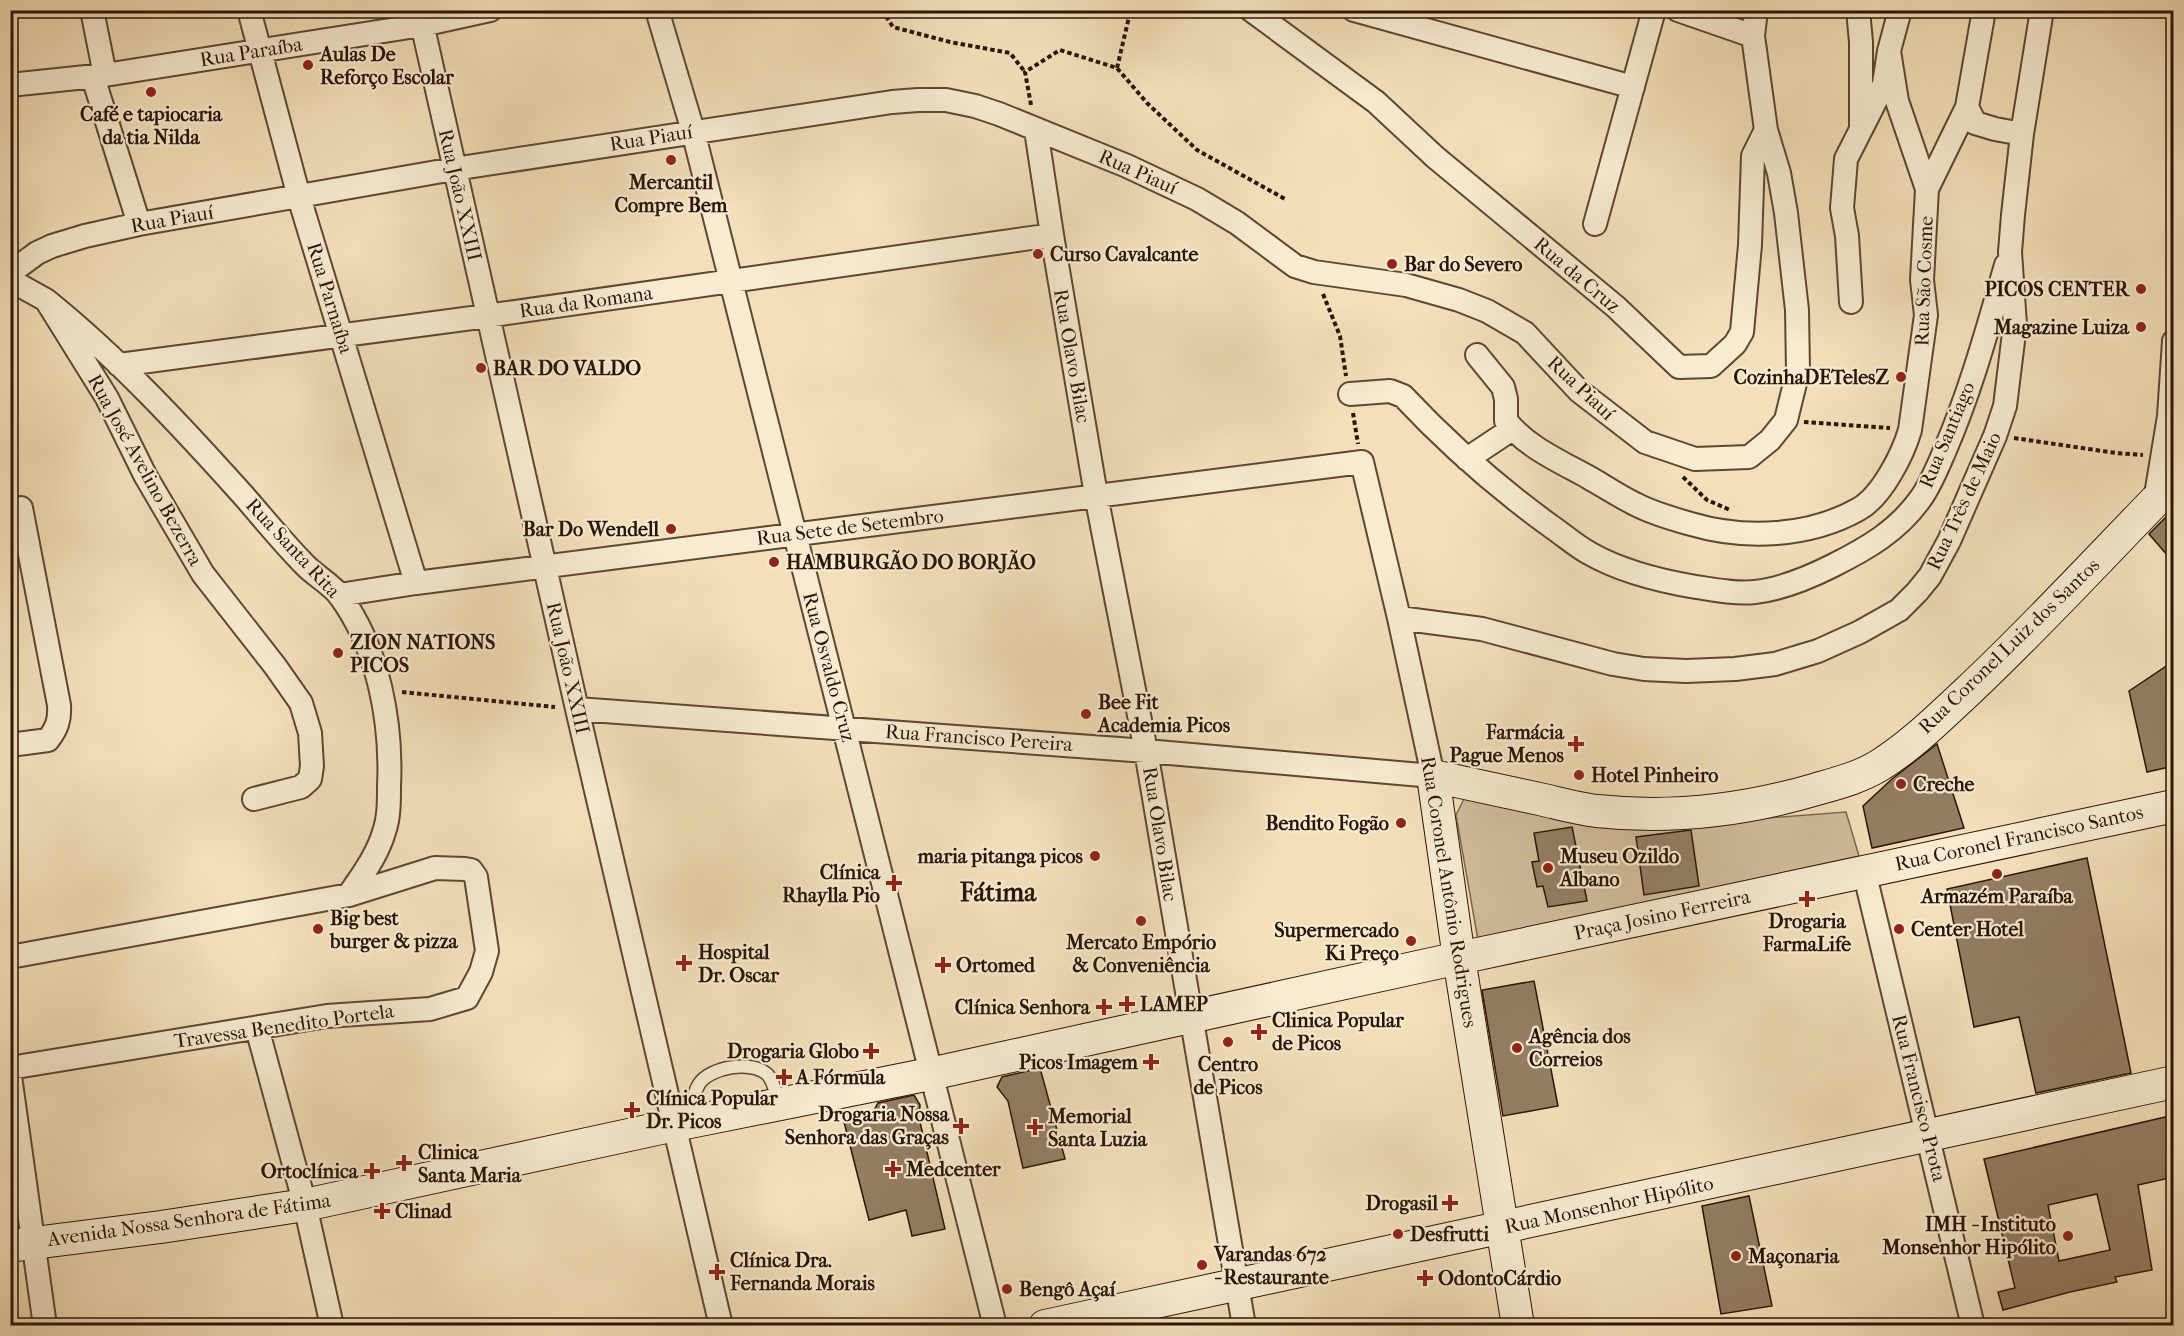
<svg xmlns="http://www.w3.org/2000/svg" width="2184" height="1336" font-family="'IM FELL French Canon',serif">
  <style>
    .green { fill: #d1bd9c; stroke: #7e6852; stroke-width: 1.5 }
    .building { fill: #937e64; stroke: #2b1407; stroke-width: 1.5; fill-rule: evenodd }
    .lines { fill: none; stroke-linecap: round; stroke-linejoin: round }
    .lane-casing { stroke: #5d4734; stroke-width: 15 }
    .street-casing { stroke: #5d4734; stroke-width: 26 }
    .secondary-casing { stroke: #2b1407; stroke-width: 34 }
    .path { stroke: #2b1407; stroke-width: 4; stroke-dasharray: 4.5 3; stroke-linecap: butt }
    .lane { stroke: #f7ebd2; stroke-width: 12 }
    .street { stroke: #f7ebd2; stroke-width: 22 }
    .secondary { stroke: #f7ebd2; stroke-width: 32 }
    .poi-dot { fill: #8f2418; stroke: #f7ebd2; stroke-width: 2 }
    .labels { text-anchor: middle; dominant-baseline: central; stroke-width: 4.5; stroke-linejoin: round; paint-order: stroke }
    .street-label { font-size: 20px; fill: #2b1407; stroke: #f7ebd2 }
    .poi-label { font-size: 20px; font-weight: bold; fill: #2b1407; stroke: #f7ebd2; text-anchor: start }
    .district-label { font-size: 26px; font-weight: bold; fill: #2b1407; stroke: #f7ebd2 }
  </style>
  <rect width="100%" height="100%" fill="#f3e0ba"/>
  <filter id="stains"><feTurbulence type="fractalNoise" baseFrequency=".00333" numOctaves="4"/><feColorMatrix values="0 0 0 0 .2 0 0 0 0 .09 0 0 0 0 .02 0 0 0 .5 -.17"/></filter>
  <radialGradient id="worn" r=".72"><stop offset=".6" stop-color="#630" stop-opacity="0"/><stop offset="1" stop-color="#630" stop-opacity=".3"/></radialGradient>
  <!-- green -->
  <path class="green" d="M1464,799L1652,827L1846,812L1859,856L1478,940L1456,815Z"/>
  <!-- building -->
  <path class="building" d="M2174,509V563L2149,534Z
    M2174,661V766L2147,772L2129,691Z
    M1937,744L1964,828L1872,848L1863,806L1892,779Z
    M1572,827L1587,901L1548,907L1543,886L1537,887L1532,862L1539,861L1534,833Z
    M1691,830L1699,886L1644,895L1636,837Z
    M2087,858L2131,1073L2036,1093L2019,1017L1974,1027L1947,889Z
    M1534,981L1558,1106L1503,1116L1482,990Z
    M1040,1068L1065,1159L1023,1168L1008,1101L997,1087L1002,1077Z
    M914,1095L920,1105L919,1118L945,1229L912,1236L906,1210L869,1220L843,1118L873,1112L878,1103Z
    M2174,1115V1177L2138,1185L2152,1270L2115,1277L2117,1282L2070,1292L2003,1310L1998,1292L2015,1288L1984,1159ZM2097,1194L2110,1250L2059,1261L2048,1205Z
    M1749,1196L1772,1306L1721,1314L1702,1206Z"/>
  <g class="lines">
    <!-- lane casing -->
    <g class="lane-casing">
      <path id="lane" d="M693,1120C693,1108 692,1095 699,1084C710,1067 751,1060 767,1074C774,1081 776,1095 779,1104"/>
    </g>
    <!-- street casing -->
    <g class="street-casing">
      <path id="street" d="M92,10L105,75
        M249,10L299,197L416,583
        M419,10L577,709L721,1326
        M657,10L693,131L995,1326
        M1251,10L1376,102L1435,157L1616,307L1679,367L1711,366L1735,344L1742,332L1750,245L1753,156L1766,130
        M1354,10L1633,87
        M1678,10L1753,36
        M1858,10L1861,42V125
        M1900,10L1889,51L1897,101L1927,189
        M93,77L139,224
        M10,85L105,75L422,25L490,10
        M1967,107L1975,123L1995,129L2022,134
        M1036,130L1052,235L1096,495L1146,751L1244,1326
        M1595,224L1654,10
        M10,273L37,253L52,246L85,236L139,224L454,169L892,102L918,100H946L975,106L999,114L1127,166L1197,199L1237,223L1295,266L1314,272L1406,285L1459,300L1487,311L1525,333L1579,391L1645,442L1695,459L1749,457L1770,440L1786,420L1798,371L1797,310L1786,213L1779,173L1766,130L1753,36L1756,10
        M10,280L46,300L107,398L145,475L203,574L275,666L301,703L310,733L312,766L310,779L301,787L254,799
        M46,300C118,358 181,426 243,495C264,519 284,544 306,566C316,576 333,586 340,596C379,649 392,723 389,787C389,802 389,818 384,832C377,856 362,875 349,895
        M1851,302L1847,236L1842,208L1846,159L1884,84L1889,51
        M1477,355L1503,387L1506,399V421C1527,447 1559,461 1588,477C1604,486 1619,496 1635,504C1652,513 1673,519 1691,524C1745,540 1810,537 1859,509C1882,496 1903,454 1910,430L1926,315L1922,280L1927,189L1967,107L1984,10
        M119,365L487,316L1052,235
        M1350,394L1390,391L1403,396C1449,445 1498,488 1552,527C1565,536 1576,546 1589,553C1622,572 1660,581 1696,587C1716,590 1735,594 1755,592C1782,589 1808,578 1832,566C1866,549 1898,531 1921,498C1931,484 1938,466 1945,450C1971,390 1988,327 2006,265
        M1467,459L1512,429
        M2155,501L2169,416L2174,341
        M339,595L416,583L1362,462L1399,618L1433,776L1146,751L577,709
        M1399,618L1482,629L1613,664L1644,669L1686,671L1735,669L1775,664L1818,651L1860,632L1899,610L1917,592L1930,576L1949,541L1995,436L2005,406L2015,325L2010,252L2013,215L2022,134L2042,10
        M10,745L48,740C57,728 60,720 59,705L21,508
        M1864,871L1973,1326
        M10,957L349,895L435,868L465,869L471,870L476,877L487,951L481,972L467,998L430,1009L327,1016L10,1068
        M257,1028L305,1205L332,1326
        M10,1076L45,1326"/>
    </g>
    <!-- secondary casing -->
    <g class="secondary-casing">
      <path id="secondary" d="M10,1246L161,1227L305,1205L675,1125L930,1074L1459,958L2174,806
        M1045,1326L2174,1082
        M1518,1326L1459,958L1433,776C1470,784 1507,792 1544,800C1561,804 1579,809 1597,811C1671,819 1746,810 1817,789C1838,783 1861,777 1880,765C1912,745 1940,717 1967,692C2032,631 2093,565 2155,501L2174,485"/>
    </g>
    <!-- path -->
    <path class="path" d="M882,10L893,27L950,42L1010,53L1025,72
      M1117,68L1129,17L1133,10
      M1031,105L1025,72L1060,50L1117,68L1147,103L1197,150L1285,199
      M1323,294L1340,336L1346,376
      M1353,413L1358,444
      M1804,422L1890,428
      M2014,438L2116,453L2143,455
      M1683,477L1707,500L1730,510
      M402,692L555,707"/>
    <!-- lane -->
    <use href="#lane" class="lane"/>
    <!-- street -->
    <use href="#street" class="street"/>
    <!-- secondary -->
    <use href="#secondary" class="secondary"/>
  </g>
  <!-- markers -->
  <g class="poi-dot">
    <circle cx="308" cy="65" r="6"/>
    <circle cx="151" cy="92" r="6"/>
    <circle cx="671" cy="160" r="6"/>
    <circle cx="1038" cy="254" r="6"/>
    <circle cx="1392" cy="264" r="6"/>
    <circle cx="2141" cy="289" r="6"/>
    <circle cx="2141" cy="327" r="6"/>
    <circle cx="481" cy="368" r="6"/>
    <circle cx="1901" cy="377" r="6"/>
    <circle cx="671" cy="529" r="6"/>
    <circle cx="774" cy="562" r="6"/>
    <circle cx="338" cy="653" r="6"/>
    <circle cx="1086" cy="714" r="6"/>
    <path d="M1573 735h6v6h6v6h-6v6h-6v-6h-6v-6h6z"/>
    <circle cx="1579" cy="775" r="6"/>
    <circle cx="1901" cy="784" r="6"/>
    <circle cx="1401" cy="823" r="6"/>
    <circle cx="1095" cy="856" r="6"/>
    <circle cx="1548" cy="868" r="6"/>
    <circle cx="1997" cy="874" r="6"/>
    <path d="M891 874h6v6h6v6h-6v6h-6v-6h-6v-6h6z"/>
    <path d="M1804 890h6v6h6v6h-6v6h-6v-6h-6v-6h6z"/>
    <circle cx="1141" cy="921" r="6"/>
    <circle cx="318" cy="929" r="6"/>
    <circle cx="1899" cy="929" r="6"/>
    <circle cx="1411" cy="941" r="6"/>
    <path d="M681 954h6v6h6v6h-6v6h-6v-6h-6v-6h6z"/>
    <path d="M940 956h6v6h6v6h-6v6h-6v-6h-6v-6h6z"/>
    <path d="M1124 995h6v6h6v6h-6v6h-6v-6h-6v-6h6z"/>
    <path d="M1101 998h6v6h6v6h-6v6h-6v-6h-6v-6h6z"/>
    <path d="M1256 1023h6v6h6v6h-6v6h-6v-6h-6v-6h6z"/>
    <circle cx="1228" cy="1042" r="6"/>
    <circle cx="1517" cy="1048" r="6"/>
    <path d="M868 1042h6v6h6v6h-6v6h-6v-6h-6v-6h6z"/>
    <path d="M1148 1053h6v6h6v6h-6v6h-6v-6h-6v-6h6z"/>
    <path d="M781 1068h6v6h6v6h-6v6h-6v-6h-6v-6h6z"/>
    <path d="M629 1101h6v6h6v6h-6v6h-6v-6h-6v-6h6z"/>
    <path d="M958 1117h6v6h6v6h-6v6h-6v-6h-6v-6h6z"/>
    <path d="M1032 1118h6v6h6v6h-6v6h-6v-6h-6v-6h6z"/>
    <path d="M401 1154h6v6h6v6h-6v6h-6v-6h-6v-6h6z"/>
    <path d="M890 1160h6v6h6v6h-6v6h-6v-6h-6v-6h6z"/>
    <path d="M369 1162h6v6h6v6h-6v6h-6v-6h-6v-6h6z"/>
    <path d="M1447 1194h6v6h6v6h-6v6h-6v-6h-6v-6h6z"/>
    <path d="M379 1202h6v6h6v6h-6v6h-6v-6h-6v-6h6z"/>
    <circle cx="1398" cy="1234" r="6"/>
    <circle cx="2068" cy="1236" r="6"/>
    <circle cx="1736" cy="1256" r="6"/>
    <circle cx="1202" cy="1265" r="6"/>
    <path d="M714 1263h6v6h6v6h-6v6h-6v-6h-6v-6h6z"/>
    <path d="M1422 1269h6v6h6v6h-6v6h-6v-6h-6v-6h6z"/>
    <circle cx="1007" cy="1289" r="6"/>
  </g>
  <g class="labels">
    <!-- street labels -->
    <g class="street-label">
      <text transform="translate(251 52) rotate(-9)">Rua Paraíba</text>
      <text transform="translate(651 138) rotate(-9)">Rua Piauí</text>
      <text transform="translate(1138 172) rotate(24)">Rua Piauí</text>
      <text transform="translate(460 195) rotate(77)">Rua João XXIII</text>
      <text transform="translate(172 219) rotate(-10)">Rua Piauí</text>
      <text transform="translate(1577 275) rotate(40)">Rua da Cruz</text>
      <text transform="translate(1924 281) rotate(-88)">Rua São Cosme</text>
      <text transform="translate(330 298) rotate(73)">Rua Parnaíba</text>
      <text transform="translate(586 302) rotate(-8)">Rua da Romana</text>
      <text transform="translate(1072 356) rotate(80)">Rua Olavo Bilac</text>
      <text transform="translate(1581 388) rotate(43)">Rua Piauí</text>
      <text transform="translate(1947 435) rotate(-67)">Rua Santiago</text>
      <text transform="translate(145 470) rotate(61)">Rua José Avelino Bezerra</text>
      <text transform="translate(1964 501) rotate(-65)">Rua Três de Maio</text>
      <text transform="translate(850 527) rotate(-7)">Rua Sete de Setembro</text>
      <text transform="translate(293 548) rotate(47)">Rua Santa Rita</text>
      <text transform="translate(2009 646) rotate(-44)">Rua Coronel Luiz dos Santos</text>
      <text transform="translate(829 667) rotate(75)">Rua Osvaldo Cruz</text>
      <text transform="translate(568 668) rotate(77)">Rua João XXIII</text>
      <text transform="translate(979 738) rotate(4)">Rua Francisco Pereira</text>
      <text transform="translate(1160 834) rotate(81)">Rua Olavo Bilac</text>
      <text transform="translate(2019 838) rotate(-12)">Rua Coronel Francisco Santos</text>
      <text transform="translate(1449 892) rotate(81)">Rua Coronel Antônio Rodrigues</text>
      <text transform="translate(1662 915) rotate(-12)">Praça Josino Ferreira</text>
      <text transform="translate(284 1026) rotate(-8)">Travessa Benedito Portela</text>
      <text transform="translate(1919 1098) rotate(76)">Rua Francisco Prota</text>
      <text transform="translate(1609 1205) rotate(-12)">Rua Monsenhor Hipólito</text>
      <text transform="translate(189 1220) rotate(-8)">Avenida Nossa Senhora de Fátima</text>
    </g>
    <!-- poi labels -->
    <g class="poi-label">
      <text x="320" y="54">Aulas De<tspan x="320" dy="23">Reforço Escolar</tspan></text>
      <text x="151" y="114" text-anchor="middle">Café e tapiocaria<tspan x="151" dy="23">da tia Nilda</tspan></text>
      <text x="671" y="182" text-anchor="middle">Mercantil<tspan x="671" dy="23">Compre Bem</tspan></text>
      <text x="1050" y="254">Curso Cavalcante</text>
      <text x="1404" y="264">Bar do Severo</text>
      <text x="2129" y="289" text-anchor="end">PICOS CENTER</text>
      <text x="2129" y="327" text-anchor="end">Magazine Luiza</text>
      <text x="493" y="368">BAR DO VALDO</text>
      <text x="1889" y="377" text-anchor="end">CozinhaDETelesZ</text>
      <text x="659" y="529" text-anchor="end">Bar Do Wendell</text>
      <text x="786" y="562">HAMBURGÃO DO BORJÃO</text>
      <text x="350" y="642">ZION NATIONS<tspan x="350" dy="23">PICOS</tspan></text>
      <text x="1098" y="702">Bee Fit<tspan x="1098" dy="23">Academia Picos</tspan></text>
      <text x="1564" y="732" text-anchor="end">Farmácia<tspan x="1564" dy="23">Pague Menos</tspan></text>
      <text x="1591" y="775">Hotel Pinheiro</text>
      <text x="1913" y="784">Creche</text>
      <text x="1389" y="823" text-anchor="end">Bendito Fogão</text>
      <text x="1083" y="856" text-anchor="end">maria pitanga picos</text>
      <text x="1560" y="856">Museu Ozildo<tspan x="1560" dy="23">Albano</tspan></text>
      <text x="880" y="872" text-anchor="end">Clínica<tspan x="880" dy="23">Rhaylla Pio</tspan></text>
      <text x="1997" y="896" text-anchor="middle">Armazém Paraíba</text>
      <text x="330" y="918">Big best<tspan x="330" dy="23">burger &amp; pizza</tspan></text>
      <text x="1807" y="921" text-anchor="middle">Drogaria<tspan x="1807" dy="23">FarmaLife</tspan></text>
      <text x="1911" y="929">Center Hotel</text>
      <text x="1399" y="930" text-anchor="end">Supermercado<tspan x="1399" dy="23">Ki Preço</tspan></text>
      <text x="1141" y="942" text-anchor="middle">Mercato Empório<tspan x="1141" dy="23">&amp; Conveniência</tspan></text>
      <text x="698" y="952">Hospital<tspan x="698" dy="23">Dr. Oscar</tspan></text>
      <text x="956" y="965">Ortomed</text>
      <text x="1140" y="1004">LAMEP</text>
      <text x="1090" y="1007" text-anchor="end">Clínica Senhora</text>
      <text x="1272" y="1020">Clinica Popular<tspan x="1272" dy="23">de Picos</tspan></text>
      <text x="1529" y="1036">Agência dos<tspan x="1529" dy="23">Correios</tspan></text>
      <text x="859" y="1051" text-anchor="end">Drogaria Globo</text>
      <text x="1138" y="1062" text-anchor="end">Picos Imagem</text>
      <text x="1228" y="1064" text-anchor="middle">Centro<tspan x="1228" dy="23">de Picos</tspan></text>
      <text x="796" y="1077">A Fórmula</text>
      <text x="646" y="1098">Clínica Popular<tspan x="646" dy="23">Dr. Picos</tspan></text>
      <text x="949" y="1114" text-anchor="end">Drogaria Nossa<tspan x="949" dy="23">Senhora das Graças</tspan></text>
      <text x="1048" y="1116">Memorial<tspan x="1048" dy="23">Santa Luzia</tspan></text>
      <text x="418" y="1152">Clinica<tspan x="418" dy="23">Santa Maria</tspan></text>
      <text x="906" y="1169">Medcenter</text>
      <text x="358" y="1171" text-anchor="end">Ortoclínica</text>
      <text x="1438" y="1203" text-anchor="end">Drogasil</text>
      <text x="395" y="1211">Clinad</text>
      <text x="2056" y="1224" text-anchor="end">IMH - Instituto<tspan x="2056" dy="23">Monsenhor Hipólito</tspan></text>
      <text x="1410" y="1234">Desfrutti</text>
      <text x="1214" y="1254">Varandas 672<tspan x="1214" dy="23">- Restaurante</tspan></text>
      <text x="1748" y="1256">Maçonaria</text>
      <text x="730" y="1260">Clínica Dra.<tspan x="730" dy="23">Fernanda Morais</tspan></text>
      <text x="1438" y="1278">OdontoCárdio</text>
      <text x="1019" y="1289">Bengô Açaí</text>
    </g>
    <!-- district labels -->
    <g class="district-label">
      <text x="998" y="892">Fátima</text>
    </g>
  </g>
  <!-- margin -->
  <rect width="2184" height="1336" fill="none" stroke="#f3e0ba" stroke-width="36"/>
  <rect x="12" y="12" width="2160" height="1312" fill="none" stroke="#2b1407" stroke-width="3"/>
  <rect x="18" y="18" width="2148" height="1300" fill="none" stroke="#2b1407" stroke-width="1.5"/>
  <rect width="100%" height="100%" filter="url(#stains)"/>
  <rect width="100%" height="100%" fill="url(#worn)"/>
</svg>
